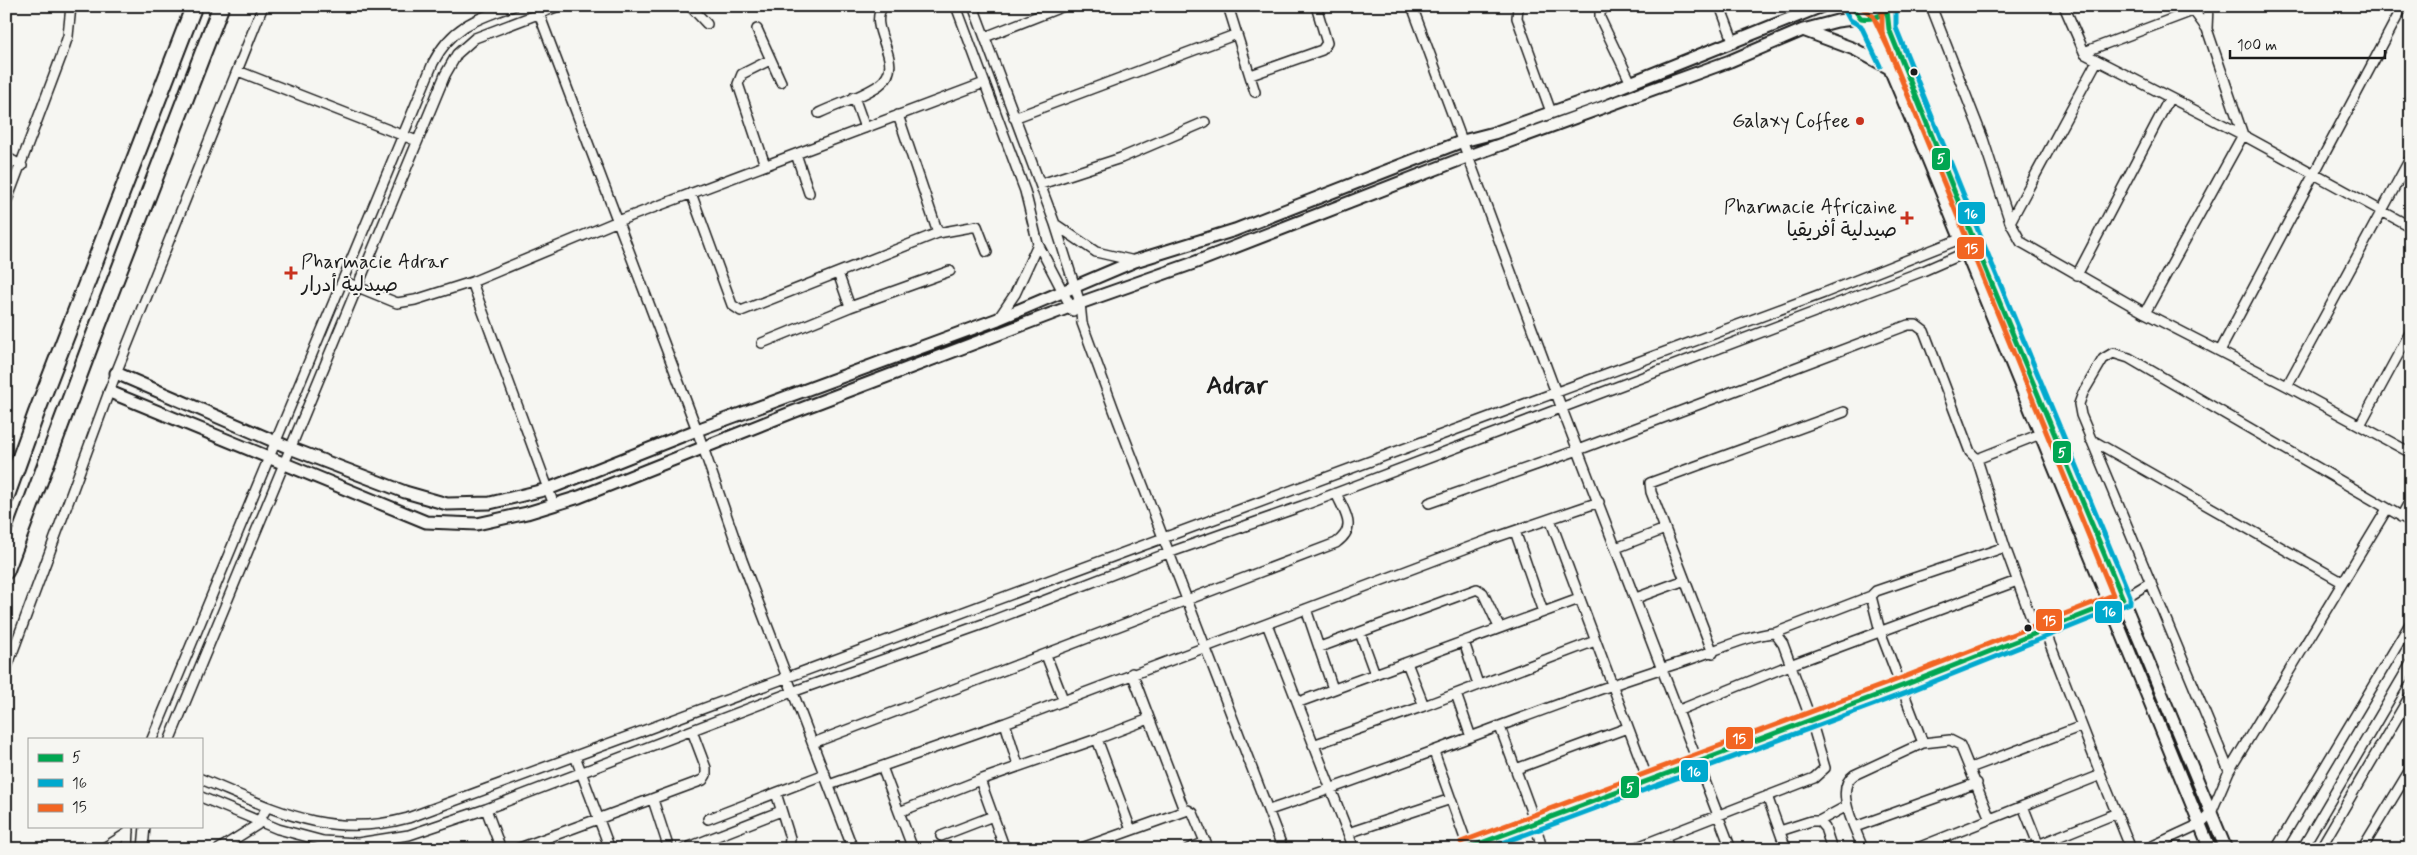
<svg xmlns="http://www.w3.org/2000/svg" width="2417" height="855" font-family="Mynerve,'Playpen Sans Arabic',sans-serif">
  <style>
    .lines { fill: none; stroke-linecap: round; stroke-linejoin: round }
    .street-casing { stroke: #1c1c1c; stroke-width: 12 }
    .secondary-casing { stroke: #1c1c1c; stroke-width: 15 }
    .highway-casing { stroke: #1c1c1c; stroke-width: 19 }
    .street { stroke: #f6f6f2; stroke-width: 9 }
    .secondary { stroke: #f6f6f2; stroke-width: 11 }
    .highway { stroke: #f6f6f2; stroke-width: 15 }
    .bus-1-casing { stroke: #f6f6f2; stroke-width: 9 }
    .bus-2-casing { stroke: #f6f6f2; stroke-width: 9 }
    .bus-3-casing { stroke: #f6f6f2; stroke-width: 9 }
    .bus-1 { stroke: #00a651; stroke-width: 5 }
    .bus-2 { stroke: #00a9ce; stroke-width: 5 }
    .bus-3 { stroke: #f26522; stroke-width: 5 }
    .bus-dot { fill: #1c1c1c; stroke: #f6f6f2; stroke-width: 2 }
    .poi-dot { fill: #c8321e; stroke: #f6f6f2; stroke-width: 2 }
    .labels { text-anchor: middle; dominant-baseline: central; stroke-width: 4; stroke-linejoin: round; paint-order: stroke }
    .poi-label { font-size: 20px; fill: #1c1c1c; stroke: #f6f6f2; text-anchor: end }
    .district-label { font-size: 25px; font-weight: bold; fill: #1c1c1c; stroke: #f6f6f2 }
    .line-badge { stroke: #f6f6f2; stroke-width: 2 }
    .badge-label { font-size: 14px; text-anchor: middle; font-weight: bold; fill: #fff }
  </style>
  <rect width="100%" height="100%" fill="#f6f6f2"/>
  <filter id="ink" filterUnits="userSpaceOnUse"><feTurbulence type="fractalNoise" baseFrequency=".02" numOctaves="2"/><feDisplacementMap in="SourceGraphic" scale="10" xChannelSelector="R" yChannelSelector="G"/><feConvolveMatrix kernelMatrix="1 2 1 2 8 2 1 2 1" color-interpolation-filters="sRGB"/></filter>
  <g filter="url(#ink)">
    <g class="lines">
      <!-- street casing -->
      <g class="street-casing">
        <path id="street" d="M536,6L697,430L742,560L853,849
          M690,6L707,24
          M956,6L1025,191L1038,244L1073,311
          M973,6L1055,224L1080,303L1082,323L1114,410L1283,849
          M1228,6L1255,92
          M1412,6L1562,409L1731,849
          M1518,6L1517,18L1551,112
          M1606,6L1600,12V18L1631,83
          M1720,6L1734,43
          M1931,6L1983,139L2010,222L2021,242L2145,313L2287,386L2411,453
          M2064,6L2085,54L2243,135L2411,227
          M2191,7L2207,29
          M757,29L781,82
          M985,37L1064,6
          M2084,52L2206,6
          M238,71L417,141
          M1251,75L1322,50L1327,43L1316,6
          M854,97L865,128
          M819,113C838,104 862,97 879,85C909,63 865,30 883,6
          M898,115L938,233
          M1014,118L1237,34
          M796,154L809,193
          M6,157L22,166
          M765,165L738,84L742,74L770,60
          M1041,184L1121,158L1205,122
          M691,193L732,305L741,311L938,233L977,226L987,252
          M6,203L61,57L68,36L71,6
          M2010,222L2097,61
          M1055,224L1096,252L1135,261
          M838,273L850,307
          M2077,275L2169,99
          M343,281L397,303L415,300L472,282L618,221L984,83
          M472,282L554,505
          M2145,313L2243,135L2207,29L2208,6
          M998,319L1015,294L1038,244
          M762,343L850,307L950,271
          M2220,351L2403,6
          M2287,386L2411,157
          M2360,425L2411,331
          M2090,439L2342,582
          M1429,503L1578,450L1908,325H1916L1924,331L1970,452L1977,459
          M2401,517L2411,499
          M1550,519L1648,780
          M1515,531L1543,612
          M1616,548L1665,529
          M1636,598L1685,580
          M1306,609L1333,689
          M1267,624L1348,833
          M2045,631L2101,775
          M1360,633L1375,674
          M1775,633L1871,596
          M2037,634L2005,547L1977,459L2053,429
          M1464,642L1478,684
          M1320,647L1477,589L1483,593L1499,627
          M1713,653L1651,492L1650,483L1844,412
          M1046,655L1063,699
          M1407,663L1424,706
          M6,670L116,373L263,6
          M1132,673L1184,810
          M1456,694L1471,737
          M1299,702L1579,599
          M1677,711L1790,665L2017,581
          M1005,723L1018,765
          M1500,727L1535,822L1542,849
          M152,739L433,63C452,26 476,19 513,6
          M170,739L445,75L457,54L475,38L559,6
          M1097,739L1149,719
          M813,743L1336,543C1358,527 1345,514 1336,493
          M1923,743L1950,740L1960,745L1990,819
          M1313,745L1424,706L1595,641
          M1434,752L1468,847
          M575,756L610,849
          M882,767L913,849
          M1970,768L2082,726
          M1516,769L1627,728
          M2229,771L2081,415L2079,404L2083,393L2103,359L2113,353L2129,358L2411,522
          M201,779C274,809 327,840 408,818L1824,293L1965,237
          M980,780L1097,739L1131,830
          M829,785L1005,723L1488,540L1599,502
          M776,793L790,838L789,849
          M1767,796L1786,849
          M201,797L278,829L323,841L358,843L409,835L486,809L792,692L986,623L1168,553L1302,506L1923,271L1971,250
          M653,800L669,849
          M2023,806L2040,849
          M486,809L501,849
          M1269,810C1408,764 1542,706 1682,662C1708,654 1750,634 1775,633L1783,644L1811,720L1825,768L1814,778L1632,849
          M899,812L980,780L1005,849
          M708,819L825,774
          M1819,821L1847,806
          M1855,827L1977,783
          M1780,831L1811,821H1819L1825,828L1832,849
          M941,836L993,816
          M1667,843L1669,849
          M102,849L129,832
          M128,849L129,829
          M143,849L145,826
          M219,849L257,825L267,807
          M517,849L703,780L706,775V768L692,731
          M684,849L781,811
          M1079,849L1188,810L1193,813L1208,849
          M1188,849L1206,842
          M1354,849L1348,833L1451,799
          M1464,849L2037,634L2123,599L2151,582
          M1863,849C1856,829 1833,789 1854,775L1923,743L1880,631L1871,596L1876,591L2005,547
          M1915,849L2101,775L2131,849
          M2028,849L2117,813
          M2146,849L2200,824L2211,813L2229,771L2387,509
          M2276,849L2411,622
          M2302,849L2411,663
          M2320,849L2411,694
          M2362,849L2411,768"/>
      </g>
      <!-- secondary casing -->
      <g class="secondary-casing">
        <path id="secondary" d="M1851,6L1861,18C1873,21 1883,18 1889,6
          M1887,10L1889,29L1961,205L1977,248L2226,849
          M1867,20L1882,50L1928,159L2210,849
          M1803,30L1854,49L1889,68
          M116,373L290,448L405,492L447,504L490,503L548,489L697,430L998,319L1135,261L1235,230L1463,141L1494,133L1595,97L1822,6
          M110,392L426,522L477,524L527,513L579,497L793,412L1080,303L1191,264L1469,156L1730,61L1803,30L1837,21L1861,18"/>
      </g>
      <!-- highway casing -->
      <g class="highway-casing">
        <path id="highway" d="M6,497L36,414L194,6
          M6,571L90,346L221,6"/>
      </g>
      <!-- street -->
      <use href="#street" class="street"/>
      <!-- secondary -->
      <use href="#secondary" class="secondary"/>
      <!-- highway -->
      <use href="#highway" class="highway"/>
      <!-- bus-1 casing -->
      <g class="bus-1-casing">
        <path id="bus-1" d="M1851,6L1861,18C1873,20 1882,17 1889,6
          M1887,10L1889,29L1977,248L2123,599
          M1465,849L1902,686L2123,599"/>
      </g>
      <!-- bus-2 casing -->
      <g class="bus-2-casing">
        <path id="bus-2" d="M1844,9L1850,20L1861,26L1880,66
          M1486,849L1905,693L2130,603V596L1984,245L1896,28V6"/>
      </g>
      <!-- bus-3 casing -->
      <g class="bus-3-casing">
        <path id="bus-3" d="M1860,6L1873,16L1894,60
          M1461,842L1899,679L2113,595L1882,32V6"/>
      </g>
      <!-- bus-1 -->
      <use href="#bus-1" class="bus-1"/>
      <!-- bus-2 -->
      <use href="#bus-2" class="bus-2"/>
      <!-- bus-3 -->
      <use href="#bus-3" class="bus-3"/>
    </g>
  </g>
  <!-- markers -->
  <g class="bus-dot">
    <circle cx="1914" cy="72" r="4.5"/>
    <circle cx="2028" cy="628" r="4.5"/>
  </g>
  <g class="poi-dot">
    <circle cx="1860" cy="121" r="5"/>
    <path d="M1904.5 210.5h5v5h5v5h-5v5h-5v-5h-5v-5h5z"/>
    <path d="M288.5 265.5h5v5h5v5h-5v5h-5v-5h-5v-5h5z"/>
  </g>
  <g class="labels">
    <!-- poi labels -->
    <g class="poi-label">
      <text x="1850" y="121">Galaxy Coffee</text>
      <text x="1897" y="207">Pharmacie Africaine<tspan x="1897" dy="23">صيدلية أفريقيا</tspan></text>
      <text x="301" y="262" text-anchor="start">Pharmacie Adrar<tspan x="301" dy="23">صيدلية أدرار</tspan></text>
    </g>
    <!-- district labels -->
    <g class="district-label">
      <text x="1237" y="386">Adrar</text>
    </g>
  </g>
  <g class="line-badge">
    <rect x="1931" y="147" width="20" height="24" rx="5" fill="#00a651"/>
    <rect x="1957" y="201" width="29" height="24" rx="5" fill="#00a9ce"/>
    <rect x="1956" y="236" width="29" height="24" rx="5" fill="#f26522"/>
    <rect x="2052" y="440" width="20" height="24" rx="5" fill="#00a651"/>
    <rect x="2094" y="600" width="29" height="24" rx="5" fill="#00a9ce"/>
    <rect x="2035" y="608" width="28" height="24" rx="5" fill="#f26522"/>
    <rect x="1725" y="726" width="29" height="24" rx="5" fill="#f26522"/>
    <rect x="1680" y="759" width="29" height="24" rx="5" fill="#00a9ce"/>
    <rect x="1620" y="775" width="20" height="24" rx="5" fill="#00a651"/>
  </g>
  <g class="badge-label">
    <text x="1941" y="163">5</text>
    <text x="1971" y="218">16</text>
    <text x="1971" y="253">15</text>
    <text x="2062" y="457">5</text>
    <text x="2109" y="616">16</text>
    <text x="2049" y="625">15</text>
    <text x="1739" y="743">15</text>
    <text x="1694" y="776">16</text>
    <text x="1630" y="792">5</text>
  </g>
  <!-- margin -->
  <rect width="2417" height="855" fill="none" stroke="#f6f6f2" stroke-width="25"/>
  <rect x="12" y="12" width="2392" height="830" fill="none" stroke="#1c1c1c" stroke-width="2" filter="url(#ink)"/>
  <!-- legend -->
  <rect x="28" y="738" width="175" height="90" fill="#f6f6f2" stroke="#9f9f9c"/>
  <rect x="38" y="754" width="25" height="8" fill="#00a651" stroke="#9f9f9c"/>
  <text x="72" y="762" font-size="15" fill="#1c1c1c">5</text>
  <rect x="38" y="779" width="25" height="8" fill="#00a9ce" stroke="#9f9f9c"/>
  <text x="72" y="788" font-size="15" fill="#1c1c1c">16</text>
  <rect x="38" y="804" width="25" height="8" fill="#f26522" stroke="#9f9f9c"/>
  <text x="72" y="812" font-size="15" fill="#1c1c1c">15</text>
  <!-- scale -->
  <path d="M2230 50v8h155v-8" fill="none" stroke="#1c1c1c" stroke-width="2.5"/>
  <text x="2237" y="50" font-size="15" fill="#1c1c1c" stroke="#f6f6f2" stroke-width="4" paint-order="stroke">100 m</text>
</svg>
